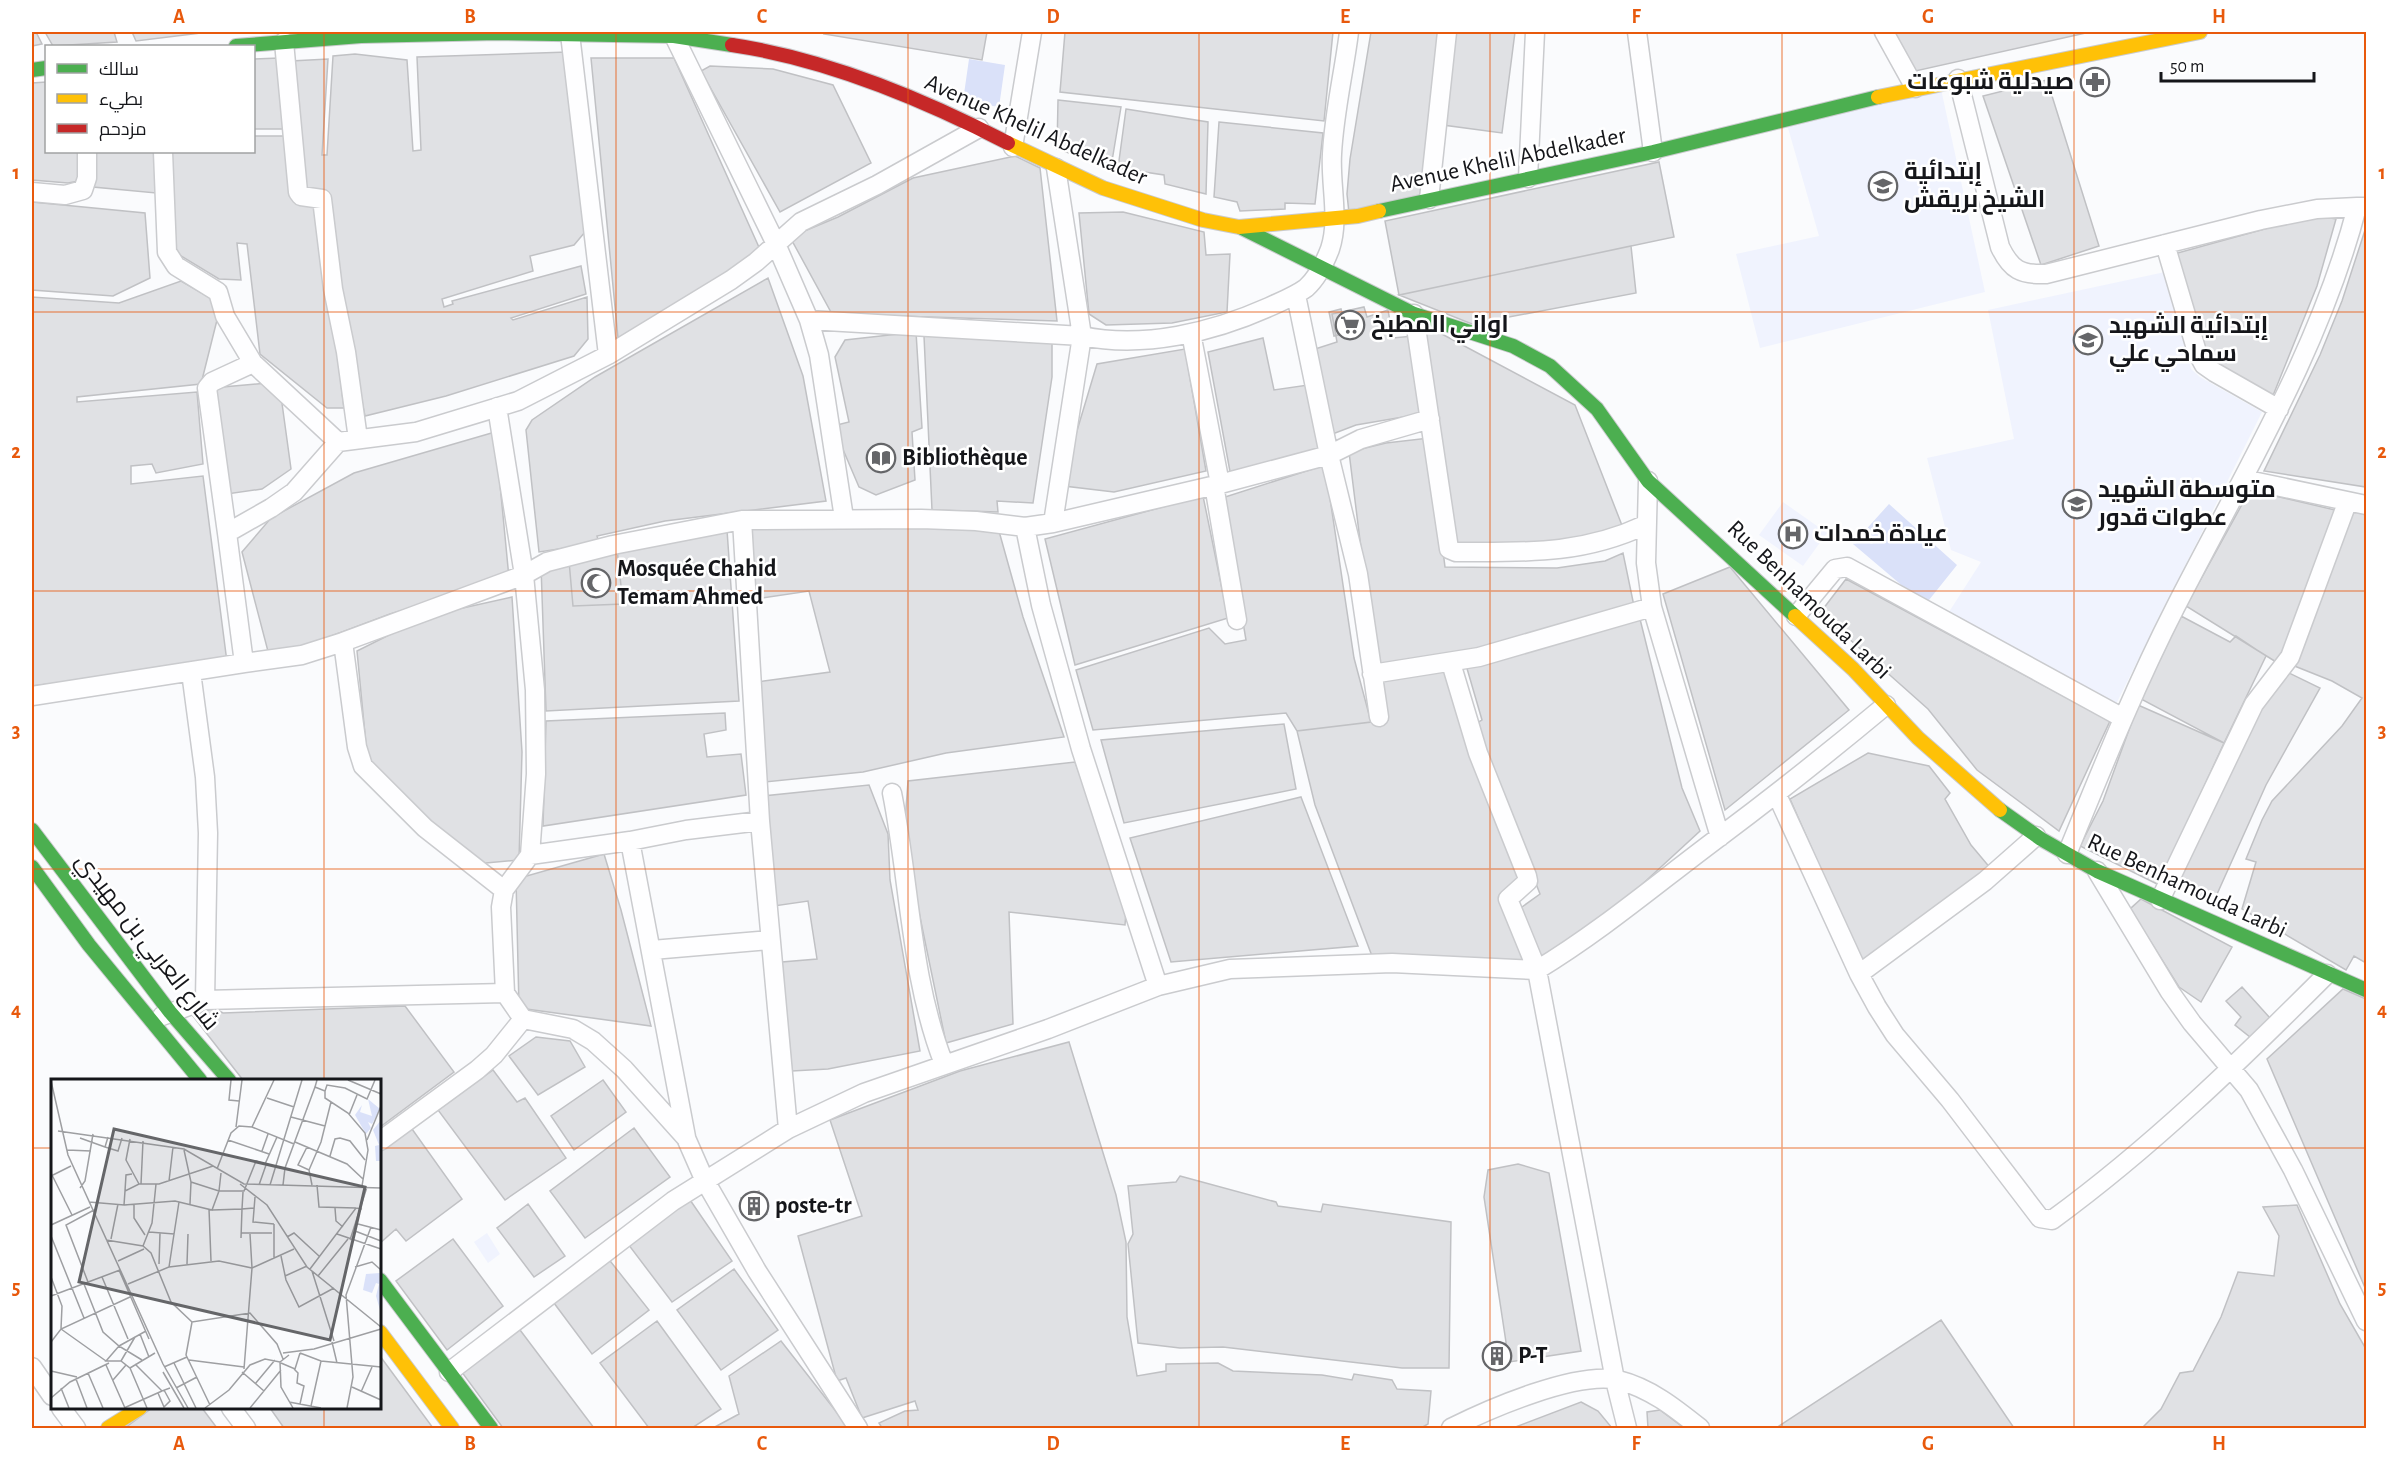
<svg xmlns="http://www.w3.org/2000/svg" width="2398" height="1460" font-family="'Alegreya Sans',Cairo,sans-serif">
  <style>
    .built { fill: #f0f3fe }
    .green { fill: #dae1f9 }
    .building { fill: #e0e1e4; stroke: #c0c1c4; stroke-width: 1.5 }
    .lines { fill: none; stroke-linecap: round; stroke-linejoin: round }
    .street-casing { stroke: #cacbce; stroke-width: 21 }
    .fast-casing { stroke: #cacbce; stroke-width: 16 }
    .slow-casing { stroke: #cacbce; stroke-width: 16 }
    .jam-casing { stroke: #cacbce; stroke-width: 16 }
    .street { stroke: #fefeff; stroke-width: 18 }
    .fast { stroke: #4caf50; stroke-width: 14 }
    .slow { stroke: #ffc107; stroke-width: 14 }
    .jam { stroke: #c62828; stroke-width: 14 }
    .grid { fill: none; stroke: #e8590c; stroke-width: 1.5; stroke-opacity: 0.55 }
    .labels { text-anchor: middle; dominant-baseline: central; stroke-width: 5; stroke-linejoin: round; paint-order: stroke }
    .poi-label { font-size: 24px; font-weight: bold; fill: #15161a; stroke: #fff; text-anchor: start }
    .street-label { font-size: 24px; fill: #15161a; stroke: #fff }
    .inset-road { fill: none; stroke: #9e9fa2; stroke-width: 1.5 }
    .view { fill: #656669; fill-opacity: 0.15; stroke: #656669; stroke-width: 3 }
    .inset-edge { fill: none; stroke: #15161a; stroke-width: 3 }
    .neatline { fill: none; stroke: #e8590c; stroke-width: 2 }
    .grid-label { font-size: 20px; text-anchor: middle; font-weight: bold; fill: #e8590c }
  </style>
  <rect width="100%" height="100%" fill="#fafbfd"/>
  <!-- built -->
  <path class="built" d="M1941,89L1985,292L1760,348L1736,254L1819,236L1786,121Z
    M2165,272L2191,369L2200,377L2262,412L2116,704L1947,615L1981,562L1951,550L1927,458L2014,439L1988,310Z
    M1783,502L1827,533L1803,566L1759,535Z
    M487,1233L500,1254L488,1263L474,1242Z"/>
  <!-- green -->
  <path class="green" d="M969,59L1005,65L999,107L963,101Z
    M1889,504L1957,565L1925,605L1853,544Z"/>
  <!-- building -->
  <path class="building" d="M32,32H36L42,44L32,46Z
    M45,32H114L117,42L53,46Z
    M132,32H209L136,41Z
    M825,32H987L982,60L824,34Z
    M1065,32H1333L1324,121L1060,92Z
    M1371,32H1443L1425,196L1349,213L1347,194L1350,159Z
    M1455,32H1515L1502,133L1443,125Z
    M1891,32H2090L1911,72Z
    M568,52L585,232L574,245L530,256L533,271L442,299L444,307L453,304L452,301L581,266L586,294L511,318L513,320L587,297L588,339L574,356L446,396L365,416L332,261L327,195L303,193L291,61L328,59L322,155H327L333,56L355,54L407,60L413,151L421,150L417,57Z
    M279,58L286,129H254V59Z
    M591,58H674L762,254L618,338Z
    M710,66L773,69L833,85L871,163L780,212L701,71Z
    M2047,80L2099,246L2041,265L1983,96Z
    M46,82V152H84V180L68,183L32,180V83Z
    M1058,100L1121,107L1111,167L1057,149Z
    M1126,109L1208,122L1206,194L1165,184L1164,175L1118,168Z
    M1219,122L1323,133L1315,204L1285,203V209L1240,211L1237,202L1214,197Z
    M254,136H288L294,199L318,198L344,408H327L260,354L247,244L237,243L241,280L219,279L168,248L172,152H254Z
    M94,152H156V193L93,187Z
    M1015,156L1040,168L1057,321L832,314L790,237L838,217L913,178Z
    M1659,162L1674,237L1399,295L1385,221Z
    M32,202L145,213L150,278L113,296L32,290Z
    M1123,212L1204,232L1206,255L1230,254L1227,312L1172,323L1106,325L1089,314L1079,213Z
    M2315,215L2336,219L2317,286L2272,398L2204,356L2174,254Z
    M2366,227V487L2264,471L2320,355L2342,301Z
    M1631,246L1636,293L1472,324L1399,295Z
    M768,278L803,376L826,501L665,521L597,536L599,543L539,552L526,430L532,420L595,377Z
    M181,281L221,304L201,384L77,397V402L197,392L203,464L156,473L152,464L131,466V484L203,476L227,662L32,686V297L119,303Z
    M1364,307L1367,317L1388,310L1393,338L1413,336L1421,414L1356,425L1330,435L1312,350L1337,342L1332,314Z
    M1341,309L1347,333L1334,336L1329,312Z
    M1425,325L1575,405L1623,528L1554,548H1451Z
    M916,332L922,428L912,432L915,480L876,495L859,487L833,426L849,422L835,357L845,340Z
    M950,334L1052,337V377L1033,503L997,501L998,512L932,510L924,336Z
    M1263,338L1274,390L1308,385L1320,453L1231,477L1208,352Z
    M1185,349L1206,471L1114,492L1064,486L1076,434L1097,364Z
    M267,383L281,396L291,469L262,489L227,494L212,388Z
    M495,432L509,578L390,614L270,659L242,552L271,518L354,473Z
    M1429,438L1445,567L1557,568L1605,561L1623,553L1634,606L1451,661L1376,669L1349,452L1386,443Z
    M1325,465L1354,658L1371,722L1297,731L1286,713L1093,730L1076,670L1209,628L1225,644L1246,640L1222,498Z
    M2250,490L2335,510L2281,665L2186,606Z
    M1203,496L1228,618L1075,665L1045,539Z
    M2349,509L2366,511V963L2354,956L2346,970L2242,909L2256,862L2246,859L2262,820L2272,801L2342,726L2362,698L2332,681L2292,665Z
    M997,524L1023,617L1064,737L946,753L863,772L765,782L757,682L830,672L809,591L749,600L746,527Z
    M727,530L739,701L546,711L541,566Z
    M617,549L623,604L573,606L569,561Z
    M1730,567L1849,710L1725,810L1663,594Z
    M1846,579L2110,721L2059,831L1977,770L1928,709L1820,613Z
    M512,597L522,752L519,860L475,864L368,766L357,651L427,616Z
    M1639,615L1682,788L1700,831L1624,901L1541,965L1515,912L1540,894L1474,725L1482,720L1466,665Z
    M2181,616L2230,642L2236,636L2266,656L2224,743L2141,699Z
    M1446,669L1526,880L1502,894L1532,968L1372,956L1315,805L1297,731L1388,720L1382,681Z
    M2283,670L2320,688L2266,785L2213,903L2170,886L2260,701Z
    M2138,705L2224,743L2159,885L2080,846L2103,801Z
    M725,713L726,730L704,734L707,757L741,754L746,795L543,826L546,721Z
    M1284,724L1296,789L1124,823L1101,740Z
    M1868,753L1929,766L1950,793L1945,799L1971,845L1992,870L1863,965L1790,799Z
    M1075,762L1127,899L1125,925L1009,912L1013,1024L946,1043L914,888L905,823L908,781Z
    M869,785L888,834L890,880L920,1051L828,1069L792,1071L782,962L817,959L808,901L774,906L763,796Z
    M1301,797L1358,946L1171,962L1130,838Z
    M604,854L621,910L651,1026L519,1008L516,879Z
    M2141,899L2232,947L2201,1002L2179,987L2130,909Z
    M2242,987L2270,1018L2250,1037L2235,1025L2241,1017L2226,1001Z
    M2343,989L2366,999V1290L2267,1059Z
    M405,1006L454,1072L380,1127V1080H243L193,1016L214,1008L223,1013Z
    M536,1037L570,1041L585,1067L538,1095L509,1056Z
    M1069,1042L1116,1195L1126,1242L1127,1317L1137,1376L1166,1371V1364L1218,1363L1233,1371L1322,1375L1352,1380L1354,1374L1392,1380L1397,1389L1431,1391L1428,1424L1421,1428H882L879,1423L905,1411L918,1410L915,1401L862,1418L846,1378L837,1381L798,1236L862,1216L830,1120L960,1071Z
    M493,1070L517,1102L525,1098L566,1158L505,1200L438,1110Z
    M603,1080L626,1112L574,1150L551,1116Z
    M634,1128L670,1177L585,1238L550,1191Z
    M412,1129L462,1199L406,1241L396,1229L380,1243V1152Z
    M1518,1164L1549,1173L1581,1351L1509,1362L1484,1197L1488,1170Z
    M1180,1176L1276,1202L1278,1206L1321,1212L1323,1204L1451,1222L1449,1368H1402L1223,1347L1180,1348L1138,1343L1128,1244L1133,1234L1128,1186L1176,1182Z
    M759,1191L767,1214L750,1220L741,1198Z
    M688,1197L732,1261L672,1302L628,1244Z
    M528,1204L565,1256L534,1277L497,1228Z
    M2297,1205L2340,1304L2366,1349V1428H2142L2161,1409L2180,1373L2193,1371L2221,1317L2238,1272L2274,1276L2279,1236L2263,1207Z
    M453,1239L503,1306L447,1350L396,1281Z
    M603,1252L649,1310L592,1354L551,1299Z
    M734,1269L778,1330L721,1370L677,1310Z
    M1941,1320L2014,1428H1776Z
    M657,1321L721,1409L692,1428H649L600,1363Z
    M517,1326L594,1428H503L461,1371Z
    M781,1341L849,1428H713L739,1414L729,1376Z
    M1506,1343L1509,1362L1489,1368L1485,1349Z
    M380,1356L433,1428H284L270,1408H380Z
    M1581,1402L1598,1411L1612,1428H1513Z
    M152,1408H202L217,1428H125Z
    M1660,1410L1684,1428H1648L1647,1412Z"/>
  <g class="lines">
    <!-- street casing -->
    <g class="street-casing">
      <path id="street" d="M1637,32L1653,152
        M1884,32L1915,88
        M570,34L608,355
        M674,36L776,244L809,320L819,355L844,518
        M284,42L298,192L301,196L322,199L333,289L346,352L358,439
        M1958,79L2000,247C2011,270 2021,275 2046,274L2261,220L2317,209L2357,207
        M1013,147L1032,32
        M163,152L167,252L176,266L218,292L225,316L253,363L338,442
        M1056,168L1082,336C1144,349 1213,332 1269,307C1282,301 1295,296 1306,288C1316,279 1325,262 1330,249C1340,219 1330,185 1332,154C1334,113 1344,72 1349,32
        M1528,178L1535,32
        M32,192L65,195L83,190L87,178V152
        M1429,199L1447,32
        M2165,244L2197,352L2204,365L2214,372L2279,409
        M1414,314L1449,549L1456,552C1525,552 1581,555 1645,525
        M1191,333L1220,484
        M497,407L524,575L535,690L536,774L530,855L504,890L501,907L505,993L523,1019L573,1029L593,1041L624,1069L686,1138L704,1179L757,1271L858,1428
        M2243,479L2366,505
        M1648,481L1646,563L1652,607L1720,837
        M1214,485L1237,620
        M1053,523L1220,484L1329,455L1296,295
        M1025,527L1041,605L1081,749L1158,986
        M227,533L207,388L212,382L253,363
        M1796,616L1835,569L1847,567L2123,718
        M343,642L357,747L363,766L425,828L504,890
        M244,663L302,655L343,642L524,575L547,562L613,545L742,520L921,519L976,521L1025,527L1053,523L1082,336L809,320
        M191,672L205,777L208,833L205,1000
        M1372,674L1479,657L1652,607
        M32,696L244,663L227,533L271,508L294,492L338,442L416,432L518,401L608,355L731,280L756,262L801,222L877,185L979,128
        M1379,717L1358,574L1329,455L1361,439L1430,419
        M892,793C910,883 910,977 944,1064
        M1777,795L1859,974L1877,1007L1895,1035L1950,1100L2040,1218L2052,1220C2152,1147 2239,1062 2327,974
        M630,841L686,1137
        M2067,854C2101,771 2134,688 2175,608C2241,478 2320,350 2357,207H2366
        M530,855L630,841L686,830L760,821L742,520
        M2097,871L2170,992L2192,1023L2249,1090L2293,1170L2366,1321
        M2160,900L2254,704L2290,657L2347,503
        M652,950L770,940
        M1859,974L1985,881L2036,836
        M162,1016L205,1000L505,993
        M788,1129L864,1093L1048,1029L1158,986L1230,969L1392,963L1537,970L1508,899L1528,881L1527,876L1478,753L1451,663
        M380,1141L477,1070L494,1055L523,1019
        M32,1367L52,1396
        M449,1372L673,1201L788,1129L760,821
        M61,1408L76,1428
        M231,1408L246,1428
        M1451,1428C1489,1409 1576,1371 1618,1380C1650,1388 1675,1408 1700,1428
        M1627,1428L1615,1380L1537,970C1603,930 1660,881 1722,835C1778,793 1832,750 1886,705"/>
    </g>
    <!-- fast casing -->
    <g class="fast-casing">
      <path id="fast" d="M236,46L361,36L498,33L674,36L732,45
        M32,70L46,68
        M1379,211L1653,152L1878,97
        M1242,228L1414,314L1513,346L1550,366L1597,409L1648,481L1795,616
        M2000,810L2041,839L2097,871L2366,990
        M32,830L170,1012L229,1080
        M32,867L89,945L200,1080
        M380,1280L491,1428"/>
    </g>
    <!-- slow casing -->
    <g class="slow-casing">
      <path id="slow" d="M1878,97L2200,32
        M1008,143L1103,188L1203,220L1239,227L1358,216L1379,211
        M1795,616L1853,669L1918,738L2000,810
        M380,1332L452,1428
        M108,1428L140,1408"/>
    </g>
    <!-- jam casing -->
    <g class="jam-casing">
      <path id="jam" d="M732,45C827,59 923,99 1008,143"/>
    </g>
    <!-- street -->
    <use href="#street" class="street"/>
    <!-- fast -->
    <use href="#fast" class="fast"/>
    <!-- slow -->
    <use href="#slow" class="slow"/>
    <!-- jam -->
    <use href="#jam" class="jam"/>
  </g>
  <!-- grid -->
  <path class="grid" d="M324,32V1080M616,32V1428M908,32V1428M1199,32V1428M1490,32V1428M1782,32V1428M2074,32V1428M32,312H2366M32,591H2366M32,869H2366M32,1148H52M380,1148H2366M324,1408V1428"/>
  <!-- icons -->
  <defs>
    <g id="pharmacy-ring" transform="scale(1.5)"><circle r="9.5" fill="#fff" stroke="#656669" stroke-width="1.5"/><path d="M-2-6h4v4h4v4h-4v4h-4v-4h-4v-4h4Z" fill="#656669"/></g>
    <g id="school-ring" transform="scale(1.5)"><circle r="9.5" fill="#fff" stroke="#656669" stroke-width="1.5"/><path d="M0-5L7-2L0 1L-7-2ZM-4 1L0 2.5L4 1V4Q0 6-4 4Z" fill="#656669"/></g>
    <g id="supermarket-ring" transform="scale(1.5)"><circle r="9.5" fill="#fff" stroke="#656669" stroke-width="1.5"/><path d="M-6-5.5h2.5l.6 2H6L4.5 2H-2.5L-4.4-4H-6ZM-1.5 3.2a1.3 1.3 0 1 0 .1 0ZM3 3.2a1.3 1.3 0 1 0 .1 0Z" fill="#656669"/></g>
    <g id="library-ring" transform="scale(1.5)"><circle r="9.5" fill="#fff" stroke="#656669" stroke-width="1.5"/><path d="M-6-4Q-3-5.5-.7-3.5V5Q-3 3-6 4ZM6-4Q3-5.5 .7-3.5V5Q3 3 6 4Z" fill="#656669"/></g>
    <g id="hospital-ring" transform="scale(1.5)"><circle r="9.5" fill="#fff" stroke="#656669" stroke-width="1.5"/><path d="M-5-5h3v3.5h4V-5h3V5h-3V1.5h-4V5h-3Z" fill="#656669"/></g>
    <g id="mosque-ring" transform="scale(1.5)"><circle r="9.5" fill="#fff" stroke="#656669" stroke-width="1.5"/><path d="M3.5-4.9A6 6 0 1 0 3.5 4.9A5 5 0 1 1 3.5-4.9Z" fill="#656669"/></g>
    <g id="building-ring" transform="scale(1.5)"><circle r="9.5" fill="#fff" stroke="#656669" stroke-width="1.5"/><path d="M-4-6H4V6H1V3H-1V6H-4ZM-2.5-4.3h1.7v1.8h-1.7ZM.8-4.3h1.7v1.8H.8ZM-2.5-1h1.7V.8h-1.7ZM.8-1h1.7V.8H.8Z" fill="#656669"/></g>
  </defs>
  <g fill-rule="evenodd">
    <use href="#pharmacy-ring" x="2095" y="82"/>
    <use href="#school-ring" x="1883" y="186"/>
    <use href="#supermarket-ring" x="1350" y="325"/>
    <use href="#school-ring" x="2088" y="340"/>
    <use href="#library-ring" x="881" y="458"/>
    <use href="#school-ring" x="2077" y="504"/>
    <use href="#hospital-ring" x="1793" y="534"/>
    <use href="#mosque-ring" x="596" y="583"/>
    <use href="#building-ring" x="754" y="1206"/>
    <use href="#building-ring" x="1497" y="1356"/>
  </g>
  <g class="labels">
    <!-- poi labels -->
    <g class="poi-label">
      <text x="2074" y="82" text-anchor="end">صيدلية شبوعات</text>
      <text x="1904" y="172">إبتدائية<tspan x="1904" dy="28">الشيخ بريقش</tspan></text>
      <text x="1371" y="325">اواني المطبخ</text>
      <text x="2109" y="326">إبتدائية الشهيد<tspan x="2109" dy="28">سماحي علي</tspan></text>
      <text x="902" y="458">Bibliothèque</text>
      <text x="2098" y="490">متوسطة الشهيد<tspan x="2098" dy="28">عطوات قدور</tspan></text>
      <text x="1814" y="534">عيادة خمدات</text>
      <text x="617" y="569">Mosquée Chahid<tspan x="617" dy="28">Temam Ahmed</tspan></text>
      <text x="775" y="1206">poste-tr</text>
      <text x="1518" y="1356">P-T</text>
    </g>
    <!-- street labels -->
    <g class="street-label">
      <text transform="translate(1036 130) rotate(24)">Avenue Khelil Abdelkader</text>
      <text transform="translate(1508 160) rotate(-12)">Avenue Khelil Abdelkader</text>
      <text transform="translate(1809 600) rotate(44)">Rue Benhamouda Larbi</text>
      <text transform="translate(2187 886) rotate(25)">Rue Benhamouda Larbi</text>
      <text transform="translate(147 942) rotate(52)">شارع العربي بن مهيدي</text>
    </g>
  </g>
  <!-- overview -->
  <g transform="translate(51 1079)">
    <rect width="330" height="330" fill="#fafbfd"/>
    <path d="M317,20L329,30L321,45L317,43L320,49L315,55L304,36L311,26L309,33L321,37ZM330,41V82H325L324,67L328,66L322,51ZM328,191H330L329,231L325,217L328,205L325,204L321,214L312,211L315,195L329,194Z" fill="#dae1f9"/>
    <path class="inset-road" d="M180,1L178,21L188,22M266,1L264,8L274,12V19L297,34L314,54L317,71L311,107M297,1L330,15M0,2L17,76L112,285L137,329M274,12L276,6L294,9L316,20L324,1M216,19L243,28M298,36L306,16M240,38L274,47M185,48L191,1M201,48L223,1M7,52L133,70L193,105L330,109M29,59L54,68L57,58M79,60L75,81L88,105M177,61L218,75M316,61L330,27M244,63L296,85L312,100M54,68L67,72L71,59M256,68L247,86L258,91M16,71L40,72M133,71L140,103L139,125M211,72L217,55M279,77L284,60L289,59L299,62L314,81M166,90L180,54L188,47L201,48L243,65M0,94L21,136M170,94L168,112H193L205,82L214,85L226,58M2,96L20,87M118,102L122,68M90,105L92,62M189,105L216,126L256,188L330,248M208,106L215,86M219,106L251,1M232,106L234,89L264,8M261,106L258,91L270,63L280,23M266,106L268,128L305,129M29,109L34,102L42,55M74,112L75,96L81,95M204,118L202,143L223,145M38,123L73,126L74,112L88,105H108L162,87M73,126L124,122L161,131L168,112L140,103M83,126V139L94,156M284,129L285,142L292,148M158,130L160,182M161,131L191,130L192,113M223,145V179M307,145L330,151M0,146L39,128M304,152L330,162M98,153L123,155L128,123M190,154H221M286,155L330,170M0,157L33,239M236,158L243,154L268,177M190,159L191,130L203,129M60,160L67,125M55,161L92,167L100,174L120,223L141,243L199,234L226,265L232,280M299,161L316,108M92,167L101,144L105,105M230,177L235,201L248,228L283,209M67,182L93,170M108,185L109,154M136,185L137,155M118,188L168,182L201,189L199,155M304,188L321,183L330,191M259,190L305,129L311,130M68,191L98,260M261,192L283,262M234,197L256,187M267,197L297,160M0,198L11,227L10,250L55,282M51,198L77,260M37,203L15,146L43,131M33,205L52,253L68,267L95,252M77,205L118,188L123,155M0,217L69,191M141,243L135,276L159,326M89,255L98,278M0,263L10,250L79,218M281,263L286,284M232,274L263,270L330,250M249,274L270,282L330,288M238,276L229,283L230,308L242,329M91,281L68,267L55,282H70L79,289L104,274M138,281L193,288M70,282L84,258M123,284L145,329M230,284L244,290L249,274M84,285L111,312L119,309M55,286L74,329M113,288L136,278M79,289L96,329M193,290L201,189L243,170M243,290L247,294L246,304L253,307L249,325M0,292L26,298M112,293L133,329M191,293L213,312M37,294L52,329M25,300L36,329M62,301L75,286M204,305L224,281M301,308L330,321M10,309L18,329M125,309L146,298M310,313L321,288M107,314L113,328L119,322L113,311M0,319L19,303L58,284M238,323L270,329M260,327L270,282M73,329L111,312M154,329L178,311L199,286L214,280L229,283M199,329L230,291M296,329L302,298L295,216L320,148"/>
    <path class="view" d="M63,50L314,108L279,261L28,203Z"/>
    <rect width="330" height="330" class="inset-edge"/>
  </g>
  <!-- border -->
  <rect width="2398" height="1460" fill="none" stroke="#ffffff" stroke-width="66"/>
  <!-- legend -->
  <rect x="45" y="45" width="210" height="108" fill="#ffffff" stroke="#a1a2a3" stroke-width="1.5"/>
  <rect x="57" y="64" width="30" height="9" fill="#4caf50" stroke="#a1a2a3" stroke-width="1.5"/>
  <text x="99" y="75" font-size="18" fill="#15161a">سالك</text>
  <rect x="57" y="94" width="30" height="9" fill="#ffc107" stroke="#a1a2a3" stroke-width="1.5"/>
  <text x="99" y="105" font-size="18" fill="#15161a">بطيء</text>
  <rect x="57" y="124" width="30" height="9" fill="#c62828" stroke="#a1a2a3" stroke-width="1.5"/>
  <text x="99" y="135" font-size="18" fill="#15161a">مزدحم</text>
  <!-- scale -->
  <path d="M2161 72v9h153v-9" fill="none" stroke="#15161a" stroke-width="3"/>
  <text x="2170" y="72" font-size="18" fill="#15161a" stroke="#ffffff" stroke-width="4.5" paint-order="stroke">50 m</text>
  <rect x="33" y="33" width="2332" height="1394" class="neatline"/>
  <g class="grid-label">
    <text x="179" y="23">A</text>
    <text x="470" y="23">B</text>
    <text x="762" y="23">C</text>
    <text x="1053" y="23">D</text>
    <text x="1345" y="23">E</text>
    <text x="1636" y="23">F</text>
    <text x="1928" y="23">G</text>
    <text x="2219" y="23">H</text>
    <text x="16" y="179">1</text>
    <text x="2382" y="179">1</text>
    <text x="16" y="458">2</text>
    <text x="2382" y="458">2</text>
    <text x="16" y="737">3</text>
    <text x="2382" y="737">3</text>
    <text x="16" y="1016">4</text>
    <text x="2382" y="1016">4</text>
    <text x="16" y="1294">5</text>
    <text x="2382" y="1294">5</text>
    <text x="179" y="1450">A</text>
    <text x="470" y="1450">B</text>
    <text x="762" y="1450">C</text>
    <text x="1053" y="1450">D</text>
    <text x="1345" y="1450">E</text>
    <text x="1636" y="1450">F</text>
    <text x="1928" y="1450">G</text>
    <text x="2219" y="1450">H</text>
  </g>
</svg>
